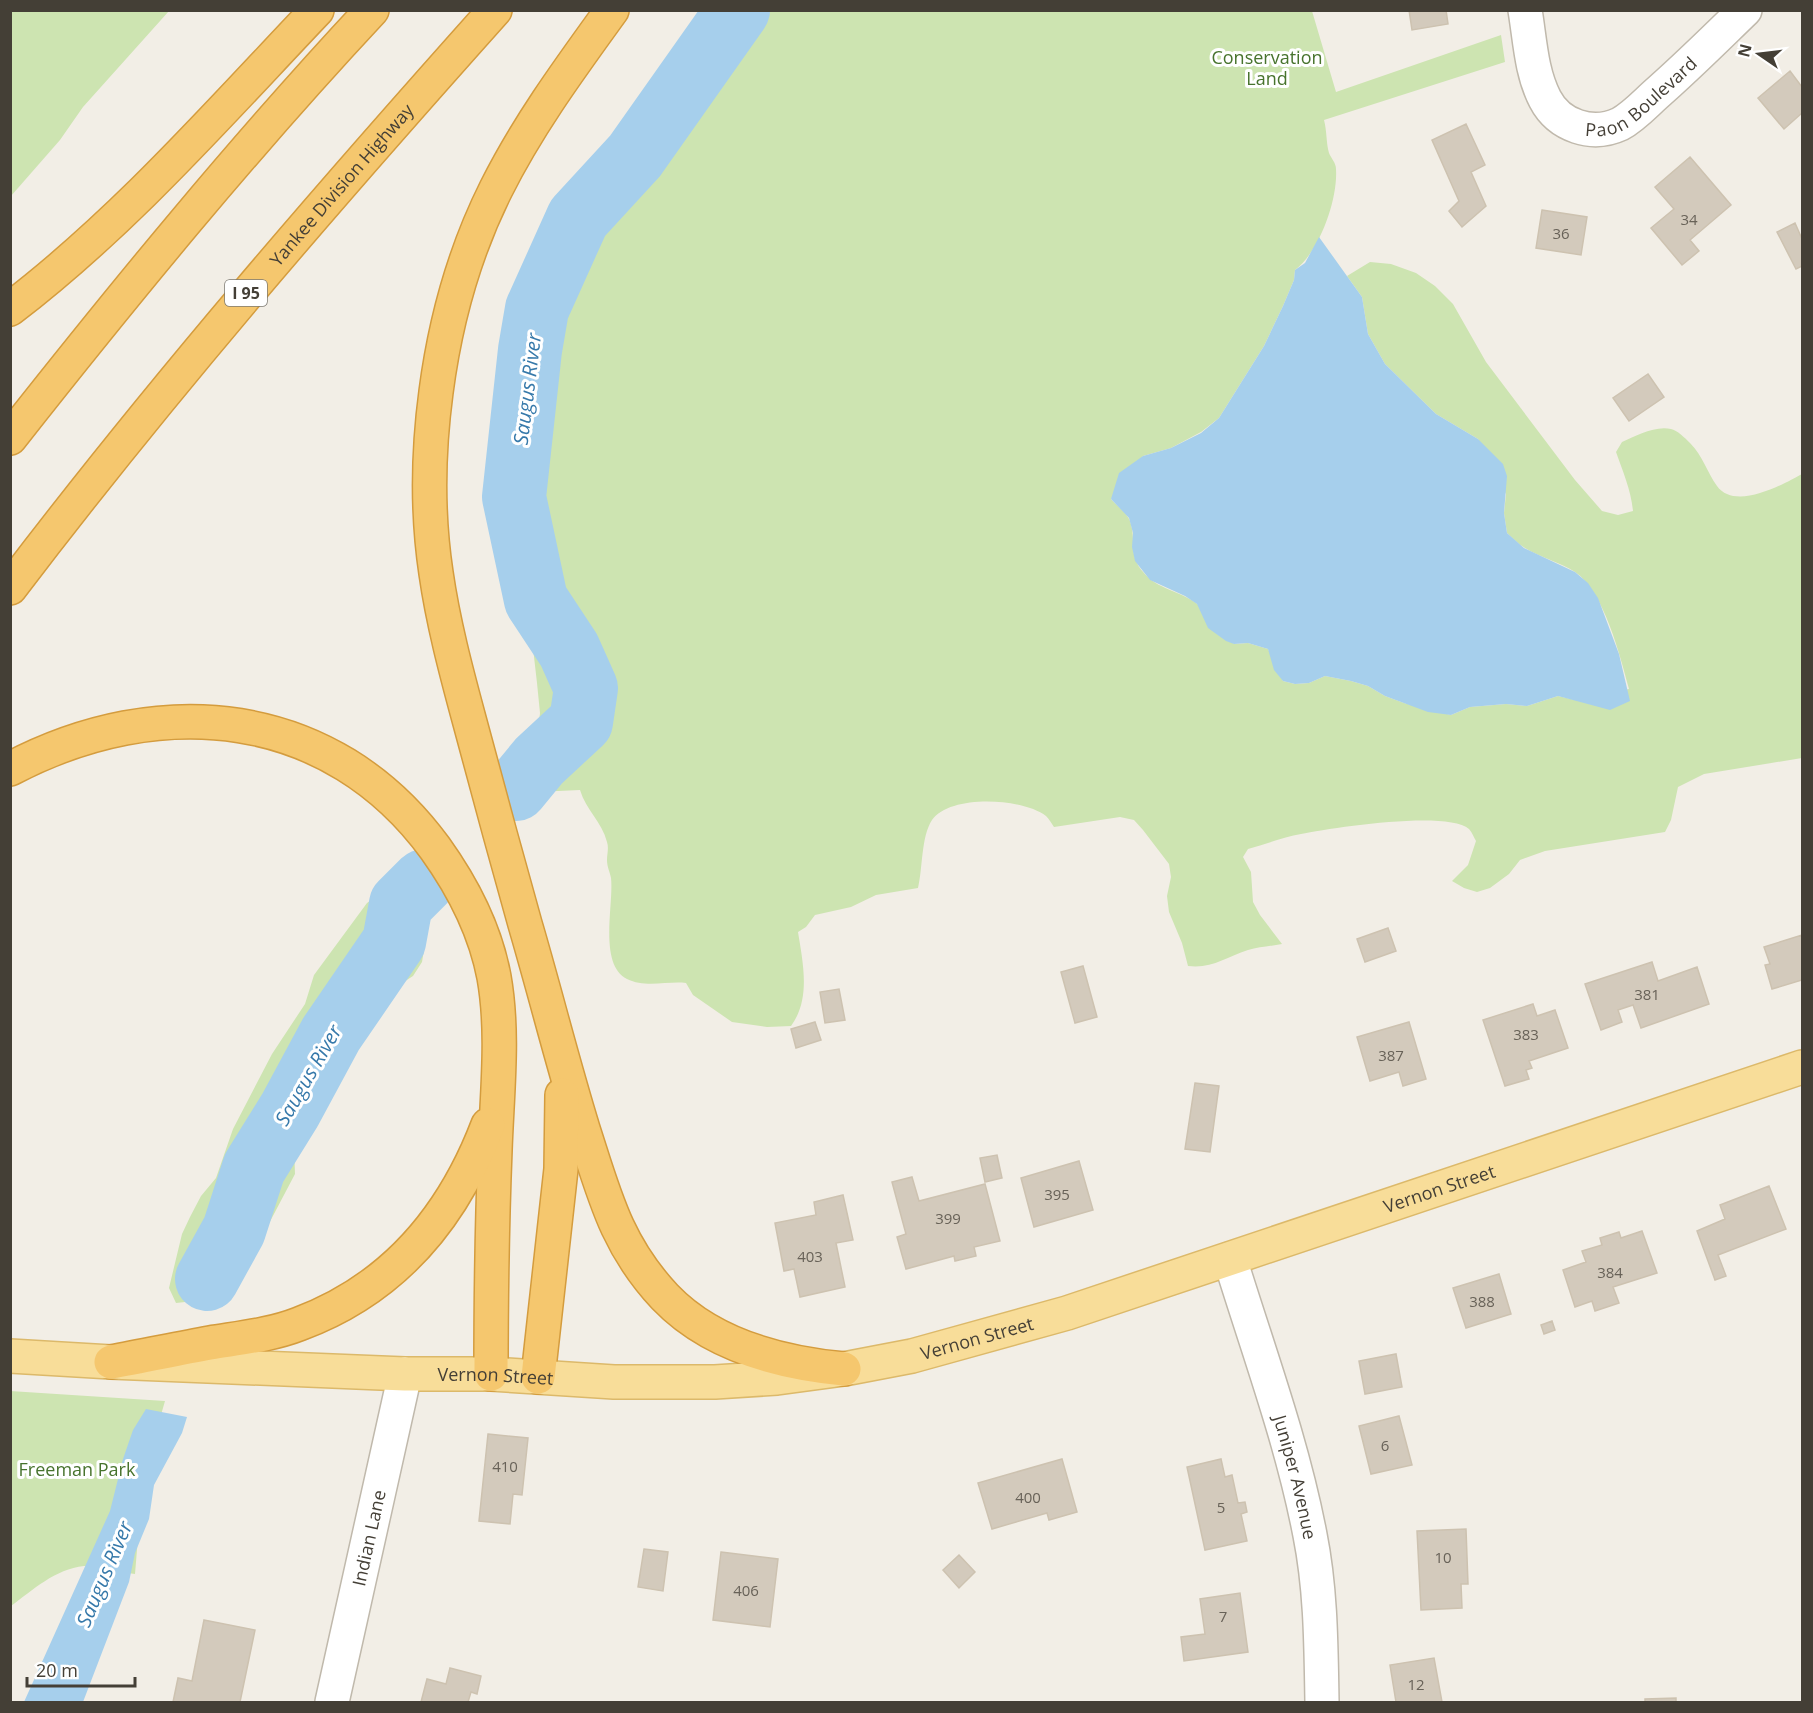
<svg xmlns="http://www.w3.org/2000/svg" width="1813" height="1713" font-family="'Open Sans',sans-serif">
  <style>
    .green { fill: #cde4b1 }
    .water { fill: #a6cfec }
    .lines { fill: none; stroke-linecap: round; stroke-linejoin: round }
    .river { stroke: #a6cfec; stroke-width: 64 }
    .building { fill: #d3cabc; stroke: #cdc2b0; stroke-width: 1.5 }
    .minor-casing { stroke: #c0b9ac; stroke-width: 36 }
    .major-casing { stroke: #dcb96a; stroke-width: 36 }
    .highway-casing { stroke: #d49c3e; stroke-width: 36 }
    .minor { stroke: #fff; stroke-width: 33 }
    .major { stroke: #f8dd99; stroke-width: 33 }
    .highway { stroke: #f5c76e; stroke-width: 33 }
    .labels { text-anchor: middle; dominant-baseline: central; stroke-width: 6; stroke-linejoin: round; paint-order: stroke }
    .number-label { font-size: 15px; fill: #686258 }
    .shield { fill: #fff; stroke: #7c7972; stroke-width: 1.5 }
    .shield-label { font-size: 16px; font-weight: bold; fill: #443f36 }
    .park-label { font-size: 18px; fill: #47732d; stroke: #fff }
    .street-label { font-size: 18px; fill: #443f36; stroke: #fff }
    .water-label { font-size: 20px; font-style: italic; fill: #3679aa; stroke: #fff }
  </style>
  <rect width="100%" height="100%" fill="#f2eee6"/>
  <!-- green -->
  <path class="green" d="M10,11H169L83,107L60,140L11,196Z
    M725,11H1312L1336,92L1501,35L1505,62L1324,120C1327,131 1326,143 1329,153C1331,158 1336,163 1336,169C1338,200 1319,252 1295,270L1294,280L1283,306L1264,346L1219,418L1201,432L1171,448L1143,456L1111,499C1117,506 1127,513 1130,521C1137,541 1127,554 1144,573C1157,589 1180,591 1196,603C1210,614 1222,631 1234,644L1248,643L1268,649L1283,681L1295,684L1309,683L1325,676L1351,681L1368,686L1385,696L1404,703L1451,715L1470,707L1506,704L1527,706L1558,696L1575,700L1629,689C1620,656 1604,591 1575,572C1560,562 1541,558 1525,548C1518,544 1513,538 1507,533L1504,513L1506,494L1478,439L1436,414L1385,364L1368,334L1362,297L1347,276L1370,262L1391,264L1416,273L1435,286L1453,304L1486,362L1575,480L1602,511L1618,515L1633,511C1631,490 1623,472 1616,452L1622,442C1635,436 1656,425 1671,429C1677,430 1685,438 1690,443C1703,456 1707,472 1717,486C1735,511 1782,485 1802,474V758L1704,774L1678,787L1671,820L1665,832L1545,851L1520,860L1509,874L1490,888L1477,892L1464,888L1452,881L1468,865L1476,841C1474,838 1472,832 1469,829C1447,810 1331,828 1301,834C1284,837 1266,844 1248,849L1243,857L1251,872L1253,902L1260,915L1282,944C1271,946 1259,947 1248,950C1226,957 1212,969 1188,966L1182,943L1169,912L1167,896L1171,877L1169,864L1143,830L1134,820L1120,817L1054,827C1052,824 1049,819 1046,816C1023,798 950,794 932,820C921,837 923,867 918,888L876,895L851,907L815,915L806,927L798,932C803,963 811,999 791,1026L767,1027L732,1022L693,995L686,983C667,981 645,988 627,979C598,964 614,904 611,878C610,872 607,867 607,860C607,854 609,848 607,842C602,822 586,810 580,790L536,792L545,768L537,739L540,713L537,683L533,648L525,623L519,588L512,505L513,478L524,422L520,351L544,292L554,242L571,212L646,117L687,56Z
    M401,891L413,895L424,905L429,920L422,962L413,976L393,989L376,1005L336,1070L324,1096L300,1124L294,1145L295,1174L255,1250L237,1264L203,1300L176,1303L169,1288L182,1234L190,1217L201,1196L216,1178L233,1129L272,1054L305,1004L314,975L367,903L381,893Z
    M10,1391L165,1401L143,1477L135,1574C121,1572 98,1565 84,1566C55,1569 33,1590 11,1606Z"/>
  <!-- water -->
  <path class="water" d="M1319,237L1362,297L1368,334L1385,364L1436,414L1478,439L1503,464L1507,476L1504,513L1507,533L1524,548L1575,572L1588,583L1598,598L1619,654L1630,701L1610,710L1558,696L1527,706L1506,704L1470,707L1451,715L1428,712L1385,696L1368,686L1351,681L1325,676L1309,683L1295,684L1283,681L1274,670L1268,649L1248,643L1234,644L1226,641L1208,628L1197,604L1185,596L1150,580L1135,561L1132,547L1133,533L1129,518L1111,499L1119,473L1143,456L1171,448L1201,433L1219,418L1264,346L1283,306L1294,280L1295,270L1305,263Z
    M146,1409L187,1417L182,1433L154,1485L149,1519L135,1553L129,1582L83,1702H24L110,1511L123,1459L133,1430Z"/>
  <g class="lines">
    <!-- river -->
    <path class="river" d="M516,789L539,761L581,722L586,688L569,650L536,600L514,497L530,350L537,309L578,218L635,156L738,10
      M207,1279L234,1230L254,1168L290,1110L331,1034L394,942L401,904L424,881"/>
  </g>
  <!-- building -->
  <path class="building" d="M1409,10H1446L1448,24L1412,30Z
    M1790,71L1802,87V113L1784,129L1758,98Z
    M1466,124L1485,165L1471,172L1486,206L1462,227L1449,211L1459,201L1432,140Z
    M1690,157L1731,205L1690,240L1699,251L1682,265L1651,228L1674,209L1655,187Z
    M1542,210L1587,217L1581,255L1536,248Z
    M1795,223L1802,239V266L1796,269L1777,232Z
    M1648,374L1664,397L1629,421L1613,398Z
    M1388,928L1396,951L1365,962L1357,939Z
    M1802,935V980L1772,989L1765,965L1770,964L1764,947Z
    M1652,962L1658,981L1697,967L1709,1004L1641,1028L1633,1005L1618,1010L1622,1022L1601,1030L1585,984Z
    M1083,966L1097,1017L1075,1023L1061,972Z
    M839,989L845,1020L825,1023L820,992Z
    M1533,1004L1537,1016L1555,1010L1568,1048L1529,1061L1532,1068L1526,1070L1529,1079L1505,1086L1483,1020Z
    M815,1022L821,1040L796,1048L791,1029Z
    M1409,1022L1426,1079L1403,1086L1399,1072L1370,1081L1357,1037Z
    M1195,1083L1219,1086L1210,1152L1185,1149Z
    M997,1155L1002,1178L985,1182L980,1158Z
    M1079,1161L1093,1210L1034,1227L1021,1178Z
    M912,1177L919,1201L985,1184L1000,1241L974,1247L976,1256L955,1261L954,1256L906,1269L897,1237L906,1234L892,1182Z
    M1769,1186L1786,1229L1718,1255L1726,1276L1715,1280L1697,1231L1725,1219L1720,1205Z
    M843,1195L853,1240L836,1243L845,1287L800,1297L794,1269L784,1271L775,1223L816,1215L814,1202Z
    M1642,1231L1657,1273L1613,1287L1619,1303L1595,1311L1592,1301L1575,1307L1563,1270L1586,1262L1582,1251L1602,1245L1600,1238L1619,1232L1621,1238Z
    M1499,1274L1511,1314L1466,1328L1453,1288Z
    M1552,1321L1555,1330L1544,1334L1541,1325Z
    M1396,1354L1402,1387L1365,1394L1359,1361Z
    M1399,1416L1412,1465L1371,1474L1359,1426Z
    M488,1434L528,1438L522,1495L513,1494L510,1524L479,1521Z
    M1062,1459L1077,1512L1049,1520L1047,1513L992,1529L978,1483Z
    M1221,1459L1225,1477L1232,1475L1238,1503L1245,1502L1247,1512L1241,1514L1247,1541L1205,1550L1187,1467Z
    M1466,1529L1468,1584H1461L1462,1608L1421,1610L1417,1531Z
    M644,1549L668,1552L663,1591L638,1587Z
    M721,1552L778,1559L770,1627L713,1620Z
    M959,1555L975,1572L959,1588L943,1570Z
    M1240,1593L1248,1652L1184,1661L1181,1637L1205,1634L1200,1599Z
    M204,1620L255,1630L240,1702H173L178,1678L192,1681Z
    M1434,1658L1442,1702H1396L1390,1665Z
    M450,1668L481,1676L477,1694L471,1692L468,1702H421L427,1679L446,1684Z
    M1676,1698V1702H1645V1699Z"/>
  <g class="lines">
    <!-- minor casing -->
    <g class="minor-casing">
      <g id="minor">
        <path id="s1" d="M1525,10C1530,40 1531,72 1545,99C1559,126 1592,137 1620,124C1633,117 1644,105 1655,95C1686,68 1715,39 1745,10"/>
        <path id="s2" d="M1230,1259C1258,1350 1292,1441 1310,1535C1321,1590 1321,1646 1322,1702"/>
        <path id="s3" d="M332,1702L405,1374"/>
      </g>
    </g>
    <!-- major casing -->
    <g class="major-casing">
      <g id="major">
        <path id="s4" d="M10,1356L111,1362L405,1374H491L614,1382H715L777,1378L844,1369L912,1356L1067,1313L1802,1067"/>
      </g>
    </g>
    <!-- highway casing -->
    <g class="highway-casing">
      <g id="highway">
        <path d="M612,10C570,68 528,125 496,189C465,251 445,323 436,392C428,452 427,513 436,573C443,622 456,671 469,719C487,787 506,856 525,924C545,992 562,1061 583,1129C604,1194 616,1245 665,1297C711,1345 780,1363 844,1369"/>
        <path d="M10,309C124,222 219,113 317,10"/>
        <path d="M10,438C126,291 244,147 372,10"/>
        <path id="s5" d="M10,588C163,387 327,198 495,10"/>
        <path d="M10,769C160,690 331,706 435,848C463,887 485,929 494,977C504,1033 497,1093 495,1150C492,1225 491,1299 491,1374"/>
        <path d="M111,1362C144,1356 177,1349 210,1343C240,1338 271,1335 299,1324C393,1289 453,1217 488,1125"/>
        <path d="M538,1377L561,1169L562,1095"/>
      </g>
    </g>
    <!-- minor -->
    <use href="#minor" class="minor"/>
    <!-- major -->
    <use href="#major" class="major"/>
    <!-- highway -->
    <use href="#highway" class="highway"/>
  </g>
  <g class="labels">
    <!-- number labels -->
    <g class="number-label">
      <text x="1689" y="219">34</text>
      <text x="1561" y="233">36</text>
      <text x="1647" y="994">381</text>
      <text x="1526" y="1034">383</text>
      <text x="1391" y="1055">387</text>
      <text x="1057" y="1194">395</text>
      <text x="948" y="1218">399</text>
      <text x="810" y="1256">403</text>
      <text x="1610" y="1272">384</text>
      <text x="1482" y="1301">388</text>
      <text x="1385" y="1445">6</text>
      <text x="505" y="1466">410</text>
      <text x="1028" y="1497">400</text>
      <text x="1221" y="1507">5</text>
      <text x="1443" y="1557">10</text>
      <text x="746" y="1590">406</text>
      <text x="1223" y="1616">7</text>
      <text x="1416" y="1684">12</text>
    </g>
    <!-- shield labels -->
    <rect class="shield" x="225" y="280" width="42" height="26" rx="4.5"/>
    <g class="shield-label">
      <text x="246" y="293">I 95</text>
    </g>
    <!-- park labels -->
    <g class="park-label">
      <text x="1267" y="57">Conservation<tspan x="1267" dy="21">Land</tspan></text>
      <text x="77" y="1469">Freeman Park</text>
    </g>
    <!-- street labels -->
    <g class="street-label">
      <text stroke="none"><textPath href="#s1" startOffset="210">Paon Boulevard</textPath></text>
      <text stroke="none"><textPath href="#s5" startOffset="522">Yankee Division Highway</textPath></text>
      <text stroke="none"><textPath href="#s4" startOffset="1458">Vernon Street</textPath></text>
      <text stroke="none"><textPath href="#s4" startOffset="972">Vernon Street</textPath></text>
      <text stroke="none"><textPath href="#s4" startOffset="486">Vernon Street</textPath></text>
      <text stroke="none"><textPath href="#s2" startOffset="228">Juniper Avenue</textPath></text>
      <text stroke="none"><textPath href="#s3" startOffset="168">Indian Lane</textPath></text>
    </g>
    <!-- water labels -->
    <g class="water-label">
      <text transform="translate(527 389) rotate(-83)">Saugus River</text>
      <text transform="translate(308 1075) rotate(-60)">Saugus River</text>
      <text transform="translate(104 1574) rotate(-67)">Saugus River</text>
    </g>
  </g>
  <!-- border -->
  <rect width="1813" height="1713" fill="none" stroke="#443f36" stroke-width="24"/>
  <!-- north arrow -->
  <g transform="translate(1759 54) rotate(284)" stroke="#ffffff" stroke-width="4.5" paint-order="stroke">
  <path d="M0-4.5L10 22L0 15L-10 22Z" fill="#443f36"/>
  <text y="-9" font-size="16" font-weight="bold" text-anchor="middle" fill="#443f36">N</text>
  </g>
  <!-- scale -->
  <path d="M27 1677v9h108v-9" fill="none" stroke="#443f36" stroke-width="3"/>
  <text x="36" y="1677" font-size="18" fill="#443f36" stroke="#ffffff" stroke-width="4.5" paint-order="stroke">20 m</text>
</svg>
